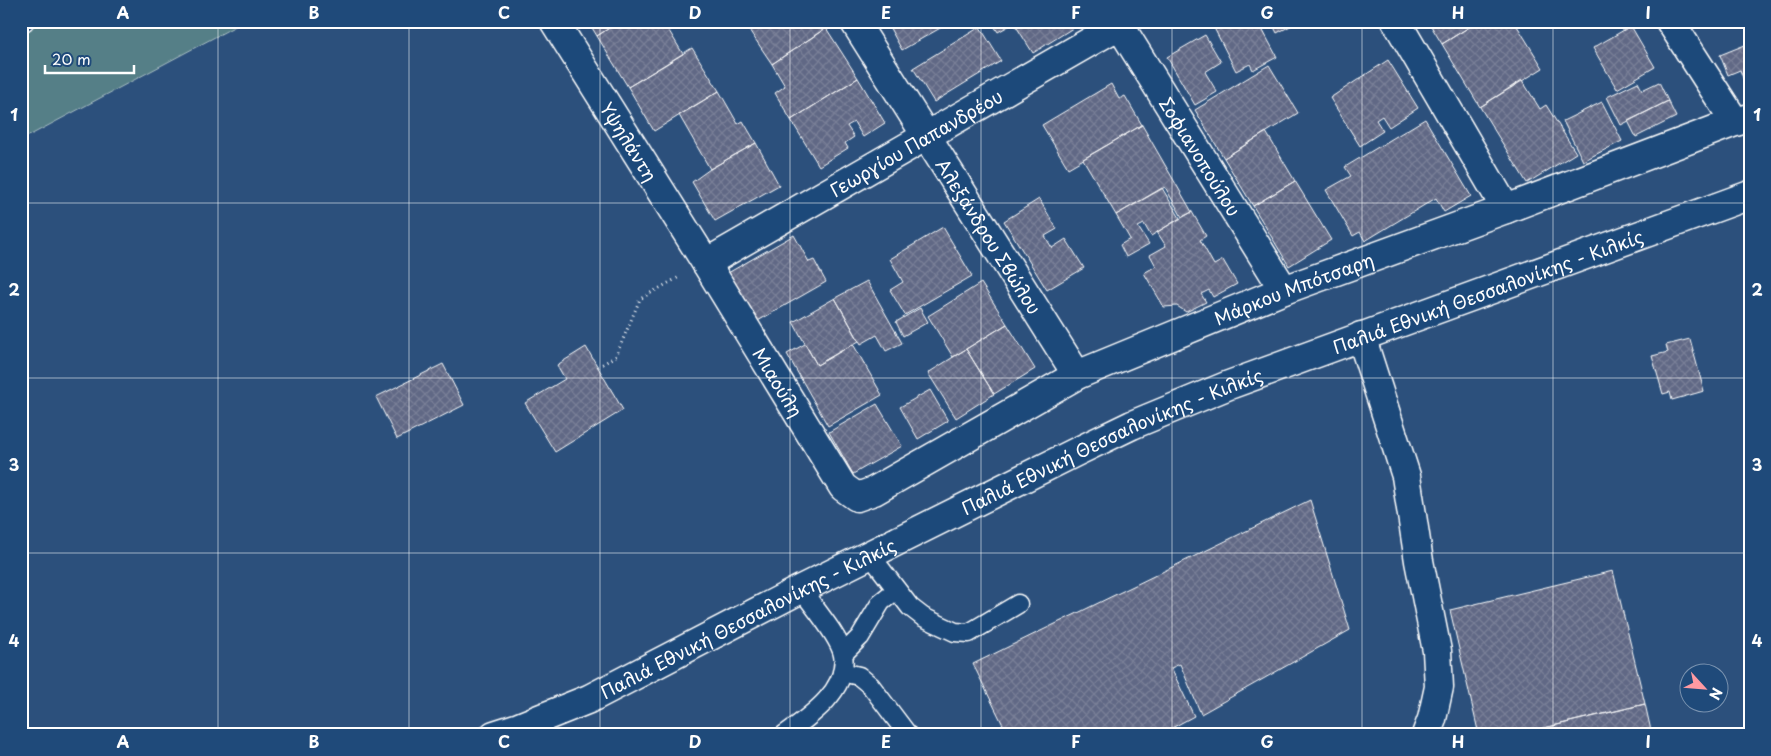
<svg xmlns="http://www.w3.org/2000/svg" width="1771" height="756" font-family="'Playpen Sans',sans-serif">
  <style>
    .green { fill: #547f87; stroke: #aabfc3 }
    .building { fill: url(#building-cross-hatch); stroke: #fff }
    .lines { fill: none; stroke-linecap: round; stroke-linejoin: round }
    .service-casing { stroke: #fff; stroke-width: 21 }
    .minor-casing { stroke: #fff; stroke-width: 31 }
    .secondary-casing { stroke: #fff; stroke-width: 31 }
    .path { stroke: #fff; stroke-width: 3; stroke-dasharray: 1 4; stroke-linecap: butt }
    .service { stroke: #1f4a7a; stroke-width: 18 }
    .minor { stroke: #1f4a7a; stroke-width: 28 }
    .secondary { stroke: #1f4a7a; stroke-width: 28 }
    .grid { fill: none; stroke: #fff; stroke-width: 1; stroke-opacity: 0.55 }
    .labels { text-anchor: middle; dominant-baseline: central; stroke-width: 4; stroke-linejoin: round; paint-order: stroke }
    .street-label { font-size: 18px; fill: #fff; stroke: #1f4a7a }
    .neatline { fill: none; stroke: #fff; stroke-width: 2 }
    .grid-label { font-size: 16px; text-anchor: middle; font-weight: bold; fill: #fff }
  </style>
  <defs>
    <pattern id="building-cross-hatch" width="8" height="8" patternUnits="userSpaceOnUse" patternTransform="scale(1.25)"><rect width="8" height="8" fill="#616885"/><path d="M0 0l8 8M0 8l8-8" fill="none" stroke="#797f97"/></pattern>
  </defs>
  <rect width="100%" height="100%" fill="#2c507c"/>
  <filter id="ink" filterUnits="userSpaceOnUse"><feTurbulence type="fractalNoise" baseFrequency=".02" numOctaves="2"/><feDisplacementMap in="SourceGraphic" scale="10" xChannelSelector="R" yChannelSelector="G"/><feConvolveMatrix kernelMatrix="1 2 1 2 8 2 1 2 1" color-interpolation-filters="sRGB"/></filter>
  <g filter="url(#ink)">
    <!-- green -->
    <path class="green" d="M21,21H245L21,140Z"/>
    <!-- building -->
    <path class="building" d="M588,21H620L597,36Z
      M620,21H663L683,54L628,87L597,36Z
      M743,21H821L826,28L772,64Z
      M886,21H948L949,23L902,50Z
      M991,21H1084L1033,53L1014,23L998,32Z
      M1213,21H1252L1256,30L1261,27L1277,57L1253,70L1250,64L1236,71L1211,22Z
      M1271,21H1300L1277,33Z
      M1428,21H1479L1442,44Z
      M1479,21H1514L1543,68L1480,107L1442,44Z
      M1631,26L1655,67L1617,89L1593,48Z
      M980,27L1001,61L934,102L913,68Z
      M826,28L858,78L791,120L775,93L785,86L772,64Z
      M1205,35L1221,62L1205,72L1217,92L1195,105L1167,57Z
      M1750,43V85L1746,86L1740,70L1728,75L1720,55Z
      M692,48L719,91L654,131L628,87Z
      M1388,60L1418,108L1389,127L1382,116L1376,120L1383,131L1360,146L1330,98Z
      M1269,65L1298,113L1224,158L1195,110Z
      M858,78L885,123L863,137L854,122L847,126L854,137L845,143L848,148L819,166L791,120Z
      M1522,80L1540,109L1546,105L1576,153L1527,183L1480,107Z
      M1638,82L1642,90L1659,82L1668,101L1621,125L1607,97Z
      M1111,84L1119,99L1125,96L1142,125L1068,168L1042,125Z
      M719,91L738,124L743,121L756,143L710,169L679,115Z
      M1668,101L1676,117L1636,137L1628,121Z
      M1602,102L1622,141L1583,161L1563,121Z
      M1425,119L1471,196L1444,212L1436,198L1365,241L1360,232L1353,236L1326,190L1351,176L1345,167Z
      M1142,125L1192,212L1182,217L1165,187L1116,215L1083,159Z
      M1266,132L1295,181L1253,206L1224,158Z
      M756,143L779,185L715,221L692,182L710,169Z
      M1295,181L1331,240L1289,266L1253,206Z
      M1162,188L1180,218L1151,236L1144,224L1138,227L1149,244L1126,257L1120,245L1130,239L1116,215Z
      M1039,199L1057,229L1045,236L1052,248L1066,239L1084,268L1047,290L1004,221Z
      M1192,212L1206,236L1200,240L1214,265L1223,260L1237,284L1213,297L1209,290L1201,294L1206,302L1186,312L1177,306L1164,307L1144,273L1156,266L1150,255L1166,246L1157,232Z
      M943,227L972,276L905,315L890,290L903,282L890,259Z
      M794,235L809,262L814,260L826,282L756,322L728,273Z
      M867,281L902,343L886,351L877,335L861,344L835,298Z
      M981,283L1007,324L953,357L928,316Z
      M835,298L859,341L817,365L793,322Z
      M920,308L928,322L903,336L896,322Z
      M1007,324L1035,369L994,394L966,349Z
      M1690,339L1704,391L1672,400L1670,392L1663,394L1652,356L1668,352L1666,345Z
      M805,344L817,365L853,344L882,395L828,426L787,354Z
      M586,347L623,410L555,452L525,403L565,379L557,365Z
      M966,349L994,394L956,418L928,373Z
      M443,364L464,405L397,439L376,397Z
      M930,390L948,421L918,439L900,407Z
      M877,404L902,446L853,474L829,432Z
      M1310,500L1350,630L1201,714L1180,664L1171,668L1194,716L1159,735H1008L973,664Z
      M1613,571L1645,704L1515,735H1479L1450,610Z
      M1645,704L1652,735H1515Z"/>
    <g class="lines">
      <!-- service casing -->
      <g class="service-casing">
        <path id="service" d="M21,24L25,21
          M871,556L910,607L923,617L955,632L969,633L1018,604
          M843,654L860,637L881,602L896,590
          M842,672L859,676L871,686L908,735
          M784,735C809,717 849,690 843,655C840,637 812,605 801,589"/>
      </g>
      <!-- minor casing -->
      <g class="minor-casing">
        <g id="minor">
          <path id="s1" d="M554,21L706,263L843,487L857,497L874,491L1077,375L1284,290L1506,209L1735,122L1750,118"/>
          <path id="s2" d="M854,21L1077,375"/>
          <path id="s3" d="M1117,21L1284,290"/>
          <path d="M1396,21L1506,209"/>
          <path d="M1670,21L1735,122"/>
          <path id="s4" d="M706,263L1126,21"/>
          <path d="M1361,336L1406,476L1419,561L1437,651L1439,687L1432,719L1426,735"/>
        </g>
      </g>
      <!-- secondary casing -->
      <g class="secondary-casing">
        <g id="secondary">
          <path id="s5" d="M494,735L519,727L589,699L801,589L1076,452L1132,425L1229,385L1750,195"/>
        </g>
      </g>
      <!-- path -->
      <path class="path" d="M598,367L616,356L640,299L681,276"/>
      <!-- service -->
      <use href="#service" class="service"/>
      <!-- minor -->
      <use href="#minor" class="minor"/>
      <!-- secondary -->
      <use href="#secondary" class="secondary"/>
    </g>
  </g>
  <!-- grid -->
  <path class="grid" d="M218,21V735M409,21V735M600,21V735M790,21V735M981,21V735M1172,21V735M1362,21V735M1553,21V735M21,203H1750M21,378H1750M21,553H1750"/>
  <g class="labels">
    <!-- street labels -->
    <g class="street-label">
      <text stroke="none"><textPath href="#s1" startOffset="142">Υψηλάντη</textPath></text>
      <text stroke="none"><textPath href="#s4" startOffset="242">Γεωργίου Παπανδρέου</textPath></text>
      <text stroke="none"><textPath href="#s3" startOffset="159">Σοφιανοπούλου</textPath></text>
      <text stroke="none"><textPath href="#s2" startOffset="254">Αλεξάνδρου Σβώλου</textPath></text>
      <text stroke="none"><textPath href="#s1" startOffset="1051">Μάρκου Μπότσαρη</textPath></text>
      <text stroke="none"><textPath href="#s5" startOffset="1090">Παλιά Εθνική Θεσσαλονίκης - Κιλκίς</textPath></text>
      <text stroke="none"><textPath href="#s1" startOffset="425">Μιαούλη</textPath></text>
      <text stroke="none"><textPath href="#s5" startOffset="685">Παλιά Εθνική Θεσσαλονίκης - Κιλκίς</textPath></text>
      <text stroke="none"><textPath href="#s5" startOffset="280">Παλιά Εθνική Θεσσαλονίκης - Κιλκίς</textPath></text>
    </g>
  </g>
  <!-- margin -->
  <rect width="1771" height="756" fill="none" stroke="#1f4a7a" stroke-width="55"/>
  <!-- north arrow -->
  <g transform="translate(1704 688) rotate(116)"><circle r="24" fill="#1f4a7a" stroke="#7992af"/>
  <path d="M0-4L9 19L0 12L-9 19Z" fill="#ff9aa2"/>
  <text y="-8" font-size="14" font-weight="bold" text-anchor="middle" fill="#ffffff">N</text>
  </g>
  <!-- scale -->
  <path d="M45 65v8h89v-8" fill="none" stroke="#ffffff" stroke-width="2.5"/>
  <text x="52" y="65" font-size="15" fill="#ffffff" stroke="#1f4a7a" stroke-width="4" paint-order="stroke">20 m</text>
  <rect x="28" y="28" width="1716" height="700" class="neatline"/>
  <g class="grid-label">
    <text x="123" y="19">A</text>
    <text x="314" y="19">B</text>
    <text x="504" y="19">C</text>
    <text x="695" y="19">D</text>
    <text x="886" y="19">E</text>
    <text x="1076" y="19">F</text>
    <text x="1267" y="19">G</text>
    <text x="1458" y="19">H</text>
    <text x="1648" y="19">I</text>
    <text x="14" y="121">1</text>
    <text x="1757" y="121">1</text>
    <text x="14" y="296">2</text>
    <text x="1757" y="296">2</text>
    <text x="14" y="471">3</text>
    <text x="1757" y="471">3</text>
    <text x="14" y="647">4</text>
    <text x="1757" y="647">4</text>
    <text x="123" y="748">A</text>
    <text x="314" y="748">B</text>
    <text x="504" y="748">C</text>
    <text x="695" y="748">D</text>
    <text x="886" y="748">E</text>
    <text x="1076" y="748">F</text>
    <text x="1267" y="748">G</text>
    <text x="1458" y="748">H</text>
    <text x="1648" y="748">I</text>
  </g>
</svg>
